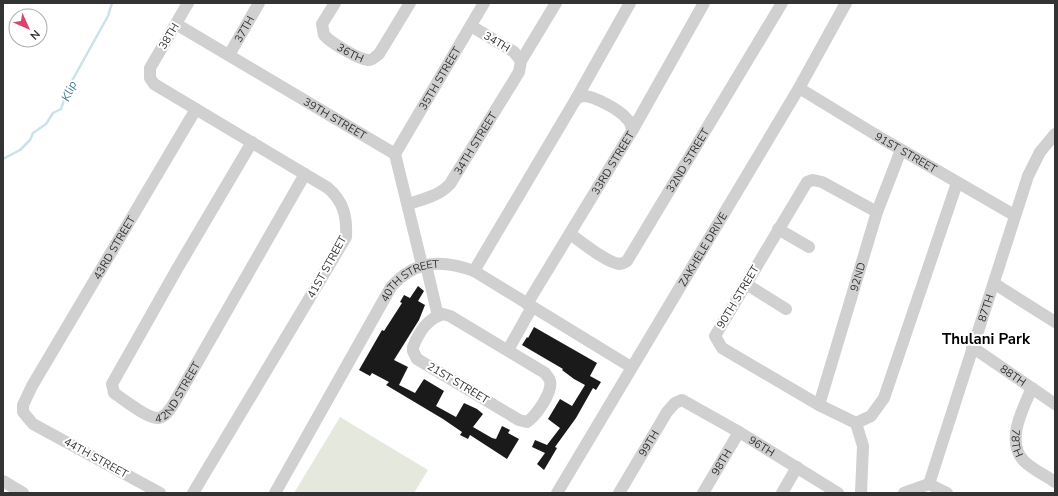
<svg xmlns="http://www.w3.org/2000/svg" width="1058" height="496" font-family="'Nunito Sans',sans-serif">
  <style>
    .green { fill: #e5e9dd }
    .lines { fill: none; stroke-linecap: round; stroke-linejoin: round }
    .stream { stroke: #cbe2e8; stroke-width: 2.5 }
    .building { fill: #1a1a1a }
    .minor { stroke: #d0d0d0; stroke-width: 12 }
    .labels { text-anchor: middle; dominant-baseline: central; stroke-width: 4; stroke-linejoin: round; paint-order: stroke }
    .street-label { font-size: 11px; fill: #333; stroke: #fff }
    .water-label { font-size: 12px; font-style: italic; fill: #437b8a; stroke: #fff }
    .district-label { font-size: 15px; font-weight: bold; fill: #000; stroke: #fff }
  </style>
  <rect width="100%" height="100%" fill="#fff"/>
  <!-- green -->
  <path class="green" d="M340,417L428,470L414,493H294Z"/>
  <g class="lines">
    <!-- stream -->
    <path class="stream" d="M3,159L20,150L30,140L33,133L46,124L53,113L61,109L68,88L108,16L112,3"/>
  </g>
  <!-- building -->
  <path class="building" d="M418,286L424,291L418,301L425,305L419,320L394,360L408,367L399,385L415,393L424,379L444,391L436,406L456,417L464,403L477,409L483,414L473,427L492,438L496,439L502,426L510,430L508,433L519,439L507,459L470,435L468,439L460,435L462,432L443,419L386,385L389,382L372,373L370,376L359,370L382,330L384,331L402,303L400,302L404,295L410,298Z
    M534,327L597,363L590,376L601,382L596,390L593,388L576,418L555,447L557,448L544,470L537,464L545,453L532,447L535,440L547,445L560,428L548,419L560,399L572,406L585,385L574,379L562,370L563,369L522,345L527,337L528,338Z"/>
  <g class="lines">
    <!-- minor -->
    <g class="minor">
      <path d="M188,3L150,68V78L154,84L328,188C344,202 347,217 346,237L193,493"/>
      <path id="s1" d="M335,3L322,24L324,35C331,43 358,59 368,60C372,61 376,56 379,54L410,3"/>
      <path id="s2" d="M176,24L395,154L422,265"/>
      <path id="s3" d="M229,55L259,3"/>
      <path d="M521,61L556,3"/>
      <path id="s4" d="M799,88L881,138L1014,215"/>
      <path d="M576,99L582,96C593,95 620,110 627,119C631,122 631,126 632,131"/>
      <path id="s5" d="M252,142L177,269L112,384L114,393C123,399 148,419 158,418C166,417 170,409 174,403L305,174"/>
      <path id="s6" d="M395,154L484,3"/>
      <path id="s7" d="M408,204C424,199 439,196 450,184L519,72L521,61L514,52L471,26"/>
      <path d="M877,212L822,182L813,180L807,182L715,336L722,348L819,405L856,423L871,416L884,398L957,183"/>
      <path d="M778,229L809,247"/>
      <path id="s8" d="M570,234C582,242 605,262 619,264C622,264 624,263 627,261L782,3"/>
      <path d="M426,265L438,316"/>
      <path d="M474,271L576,99L630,3"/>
      <path d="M746,284L786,309"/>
      <path d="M995,284L1055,322"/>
      <path id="s9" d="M527,304L632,131L704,3"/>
      <path d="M443,314L450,316L545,373C547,376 550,379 550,381C553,392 536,416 527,422L519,420L417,359L413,351V347C419,332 427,319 443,314Z"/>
      <path id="s10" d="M972,347L1055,404"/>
      <path d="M508,350L532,307"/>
      <path id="s11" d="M1032,388C1023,408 1005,442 1024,461C1033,470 1045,475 1055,482"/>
      <path id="s12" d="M819,405L877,212L901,150"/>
      <path d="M856,423L863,446L861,493"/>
      <path d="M3,481L23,493"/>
      <path id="s13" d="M929,484L1028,176L1040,152L1055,134"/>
      <path d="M929,484L947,493"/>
      <path id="s14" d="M160,493L33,424L23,412V405L32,386L196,109"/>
      <path id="s15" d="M275,493L391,287C415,260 442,259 474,271L631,367"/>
      <path id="s16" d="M557,493L799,88L846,3"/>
      <path id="s17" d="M619,493L667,412L675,403L682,400L739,432L838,493"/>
      <path id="s18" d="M703,493L739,432"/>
      <path d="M782,493L797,467"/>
      <path d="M904,493L929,484"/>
    </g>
  </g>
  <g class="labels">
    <!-- street labels -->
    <g class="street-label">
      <text stroke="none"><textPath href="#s3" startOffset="30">37TH</textPath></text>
      <text transform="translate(169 36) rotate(-59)">38TH</text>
      <text transform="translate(497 42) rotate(31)">34TH</text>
      <text stroke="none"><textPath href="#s1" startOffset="68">36TH</textPath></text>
      <text stroke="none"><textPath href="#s6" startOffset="88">35TH STREET</textPath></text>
      <text stroke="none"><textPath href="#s2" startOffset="185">39TH STREET</textPath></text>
      <text stroke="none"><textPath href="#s7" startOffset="95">34TH STREET</textPath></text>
      <text stroke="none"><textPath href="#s4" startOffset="125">91ST STREET</textPath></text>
      <text stroke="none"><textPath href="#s8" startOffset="184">32ND STREET</textPath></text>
      <text stroke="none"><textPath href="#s9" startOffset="165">33RD STREET</textPath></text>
      <text stroke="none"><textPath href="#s14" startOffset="349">43RD STREET</textPath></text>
      <text stroke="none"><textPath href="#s16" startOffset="284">ZAKHELE DRIVE</textPath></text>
      <text transform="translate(327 267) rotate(-61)">41ST STREET</text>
      <text stroke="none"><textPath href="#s12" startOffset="134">92ND</textPath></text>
      <text stroke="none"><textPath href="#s15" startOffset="256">40TH STREET</textPath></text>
      <text transform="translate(738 297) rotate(-59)">90TH STREET</text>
      <text stroke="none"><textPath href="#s13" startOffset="185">87TH</textPath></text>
      <text stroke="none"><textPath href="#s10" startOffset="50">88TH</textPath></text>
      <text transform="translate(458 383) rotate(31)">21ST STREET</text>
      <text stroke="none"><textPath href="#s5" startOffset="373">42ND STREET</textPath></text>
      <text stroke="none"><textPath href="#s11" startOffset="58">78TH</textPath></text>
      <text stroke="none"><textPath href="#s17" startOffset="58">99TH</textPath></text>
      <text stroke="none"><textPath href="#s17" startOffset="206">96TH</textPath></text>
      <text transform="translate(96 458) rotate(29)">44TH STREET</text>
      <text stroke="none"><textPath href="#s18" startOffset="36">98TH</textPath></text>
    </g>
    <!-- water labels -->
    <g class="water-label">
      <text transform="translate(69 91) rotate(-66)">Klip</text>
    </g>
    <!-- district labels -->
    <g class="district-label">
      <text x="986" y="339">Thulani Park</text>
    </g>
  </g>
  <!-- border -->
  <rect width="1058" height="496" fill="none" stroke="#333333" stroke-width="8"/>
  <!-- north arrow -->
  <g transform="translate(28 28) rotate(135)"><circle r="19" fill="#ffffff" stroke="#adadad"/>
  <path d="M0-3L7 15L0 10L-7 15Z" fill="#d9466b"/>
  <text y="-6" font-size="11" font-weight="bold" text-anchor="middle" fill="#333333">N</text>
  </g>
</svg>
